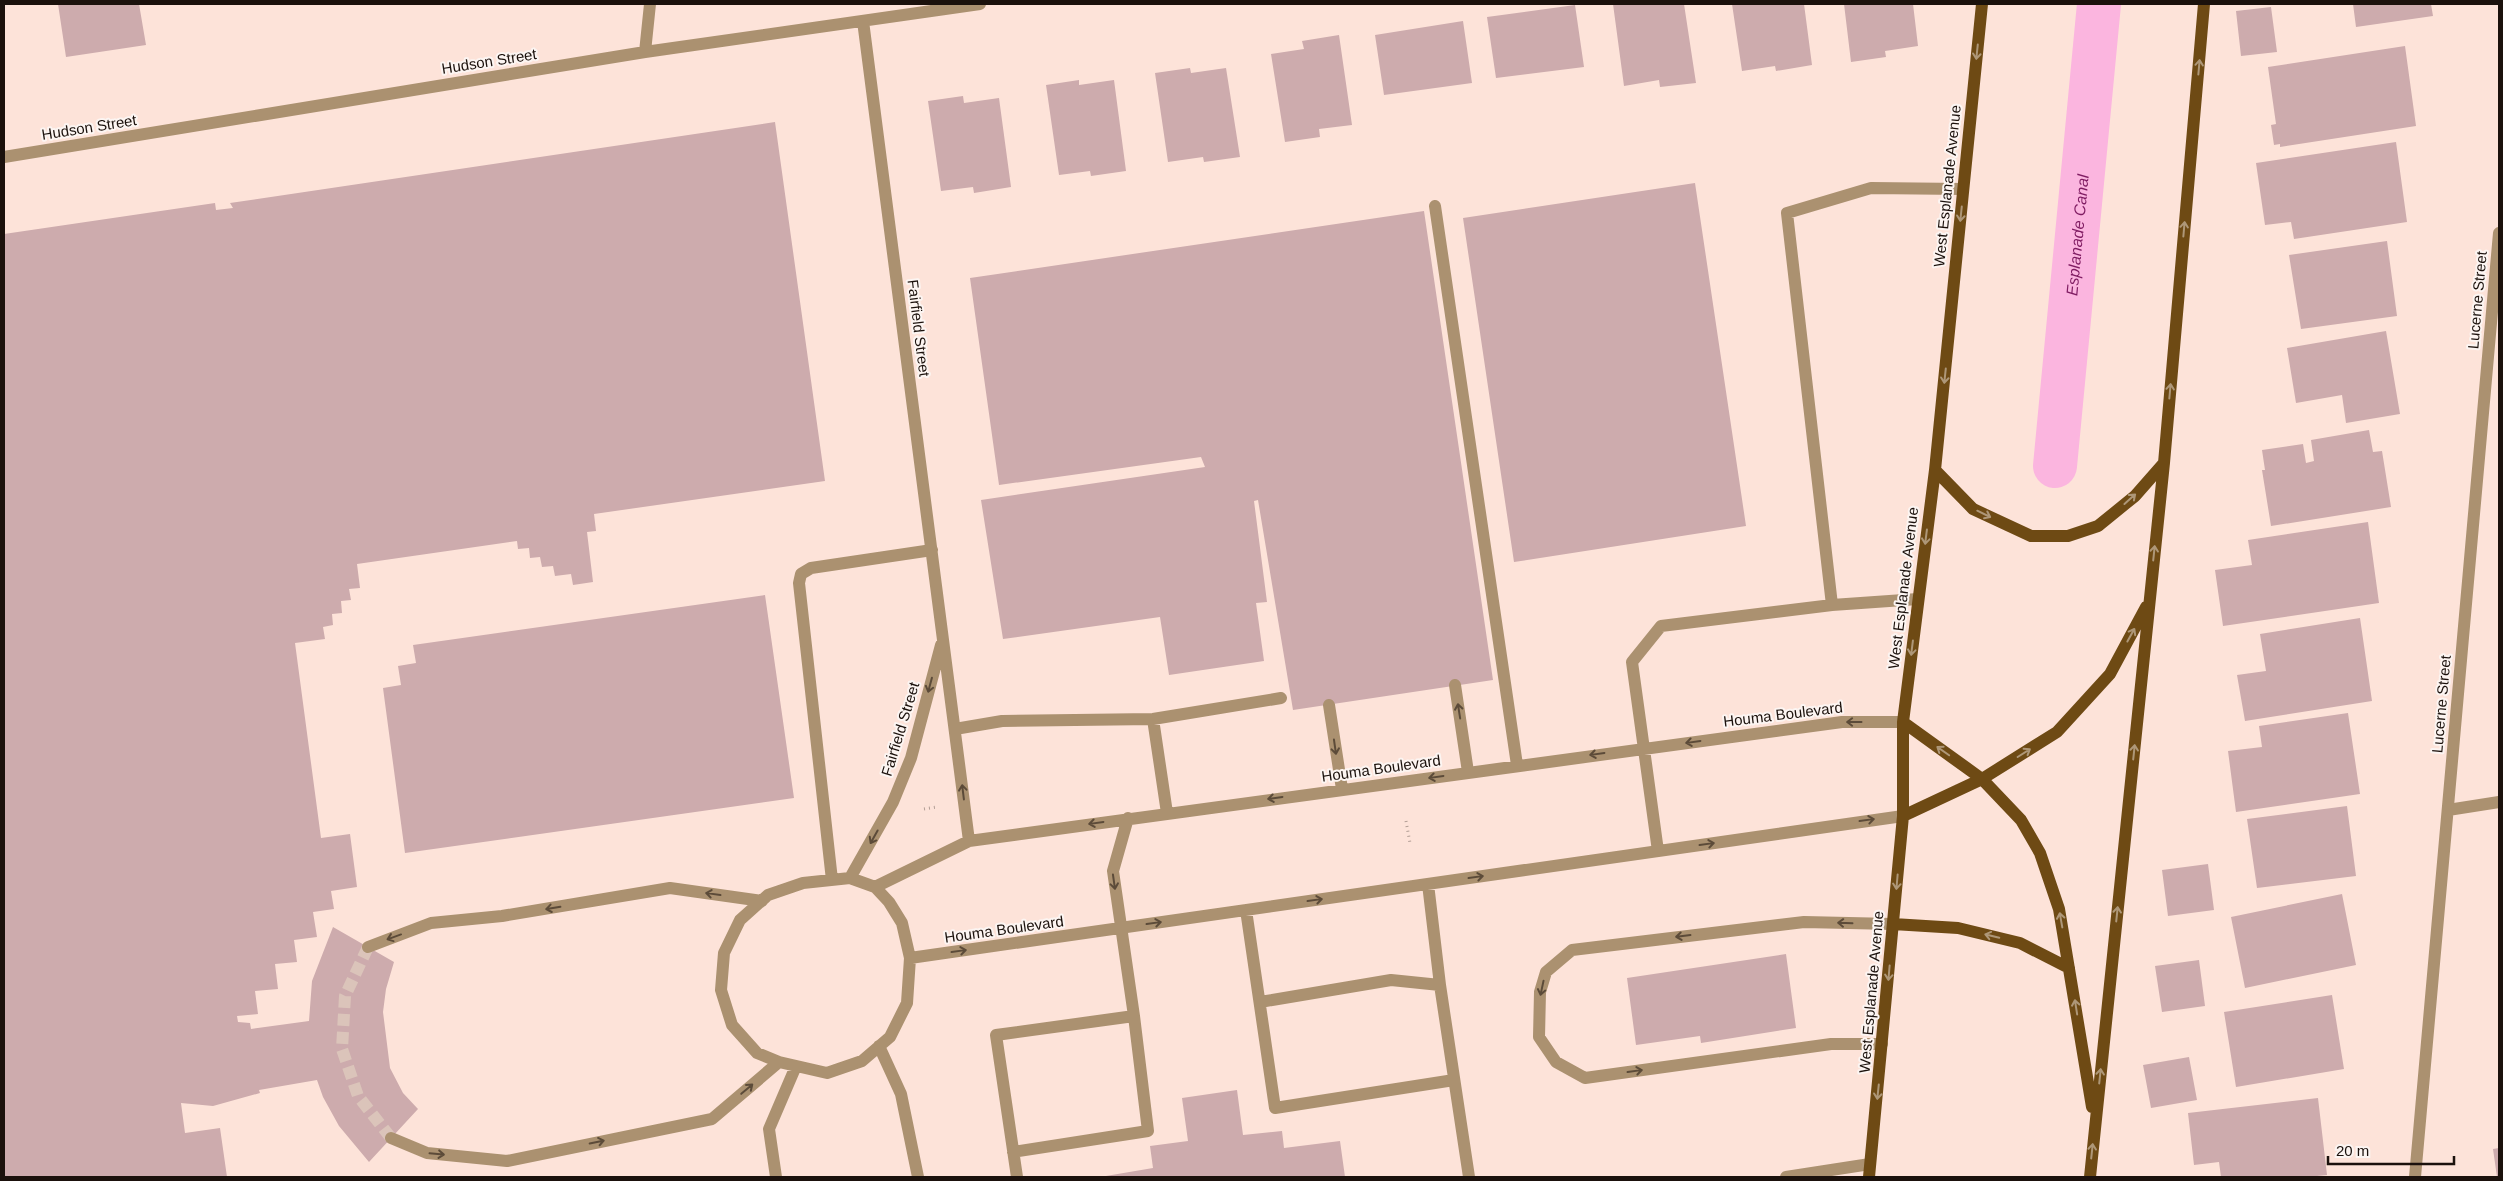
<svg xmlns="http://www.w3.org/2000/svg" width="2503" height="1181" font-family="Helvetica,sans-serif">
  <style>
    .lines { fill: none; stroke-linecap: round; stroke-linejoin: round }
    .canal { stroke: #fbb5df; stroke-width: 44 }
    .building { fill: #cdabad }
    .minor-tunnel { stroke: #dbc4ba; stroke-width: 12; stroke-dasharray: 12 6; stroke-linecap: butt }
    .path { stroke: #b39f96; stroke-width: 3; stroke-dasharray: 1 4; stroke-linecap: butt }
    .minor { stroke: #ab9170; stroke-width: 12 }
    .major { stroke: #6e4a14; stroke-width: 12 }
    .oneway { stroke: #ae9778 }
    .oneway2 { stroke: #5c4b39 }
    .labels { text-anchor: middle; dominant-baseline: central; stroke-width: 4; stroke-linejoin: round; paint-order: stroke }
    .street-label { font-size: 15px; fill: #1b110c; stroke: #fcf5f2 }
    .water-label { font-size: 16px; font-style: italic; fill: #7f1c62; stroke: #fcf5f2 }
  </style>
  <rect width="100%" height="100%" fill="#fde3d9"/>
  <g class="lines">
    <!-- canal -->
    <path class="canal" id="s1" d="M2055,466L2099,4"/>
  </g>
  <!-- building -->
  <path class="building" d="M58,4H139L146,45L66,57Z
    M1613,4H1684L1696,83L1660,87L1659,80L1624,86Z
    M1732,4H1804L1812,65L1776,71L1775,66L1742,71Z
    M1844,4H1913L1918,46L1885,51L1886,57L1851,62Z
    M2353,4H2431L2433,16L2356,27Z
    M1575,5L1584,67L1496,78L1487,17Z
    M2271,7L2277,52L2241,56L2236,11Z
    M1463,21L1472,83L1384,95L1375,35Z
    M1339,35L1352,125L1319,129L1320,137L1285,142L1271,54L1304,49L1302,41Z
    M2405,46L2416,126L2280,147V144L2274,145L2271,125L2276,124L2268,67Z
    M1190,68L1191,73L1226,68L1240,157L1204,162L1203,157L1168,162L1155,73Z
    M1079,80V85L1114,80L1126,171L1091,176L1090,171L1059,175L1046,85Z
    M963,96L964,103L999,98L1011,187L974,193L973,187L941,191L928,101Z
    M775,122L825,481L594,514L596,531L587,532L593,582L573,585L571,574L555,576L553,566L542,567L540,557L530,558L529,548L518,549L517,541L357,564L360,588L349,589L351,600L341,601L342,613L332,614L333,625L323,627L325,639L295,643L321,838L350,834L357,887L331,891L334,909L313,912L317,937L294,940L297,962L275,964L278,989L255,991L258,1014L237,1016L238,1022L250,1023L251,1029L309,1021L312,981L333,927L394,962L386,989L383,1012L390,1068L403,1093L418,1109L369,1162L339,1126L323,1097L317,1080L259,1090L260,1093L213,1106L181,1103L185,1133L220,1128L227,1177H4V234L215,203L216,210L233,208L230,203Z
    M2396,142L2407,222L2294,239L2291,222L2265,225L2256,163Z
    M1695,183L1746,526L1514,562L1463,218Z
    M1424,211L1493,680L1293,710L1258,500L1254,501L1267,602L1256,603L1264,661L1169,675L1160,617L1003,639L981,500L1205,467L1201,457L999,485L970,278Z
    M2387,241L2397,316L2301,329L2289,255Z
    M2386,331L2400,414L2346,423L2342,395L2296,403L2287,348Z
    M2369,430L2373,452L2382,451L2391,507L2271,526L2262,470H2265L2262,450L2303,444L2306,463L2314,461L2311,440Z
    M2368,522L2379,603L2223,626L2215,570L2252,565L2248,540Z
    M765,595L794,798L405,853L383,688L401,685L398,666L416,663L413,645Z
    M2360,618L2372,701L2245,721L2237,675L2266,671L2260,634Z
    M2348,713L2360,794L2236,812L2228,751L2262,747L2259,726Z
    M2347,806L2356,876L2257,888L2247,819Z
    M2208,864L2214,910L2168,916L2162,870Z
    M2342,894L2356,965L2245,988L2231,917Z
    M1786,954L1796,1028L1701,1043L1700,1036L1636,1045L1627,978Z
    M2199,960L2205,1006L2162,1012L2155,966Z
    M2332,995L2344,1069L2236,1087L2224,1012Z
    M2189,1057L2197,1100L2151,1108L2143,1065Z
    M1237,1090L1243,1135L1282,1131L1284,1148L1340,1141L1345,1177H1100L1153,1168L1150,1146L1188,1141L1182,1098Z
    M2318,1098L2327,1175L2307,1177H2221L2219,1162L2194,1165L2188,1113Z
    M2499,1148V1177H2497L2493,1149Z"/>
  <g class="lines">
    <!-- minor-tunnel -->
    <path class="minor-tunnel" d="M368,947L345,996L342,1049L358,1096L391,1138"/>
    <!-- path -->
    <path class="path" d="M924,809L937,807
      M1406,821L1410,843"/>
    <!-- minor -->
    <path class="minor" d="M863,21L969,841
      M645,52L650,4
      M4,157L645,52L980,4
      M1435,206L1517,765
      M1832,605L1787,213L1871,188L1963,189
      M1455,685L1468,772
      M1329,705L1342,789
      M1153,719L1167,813
      M955,729L1002,721L1153,719L1281,698
      M2448,810L2499,802
      M1658,851L1632,662L1661,626L1832,605L1918,599
      M850,878L875,887L889,902L902,923L910,958L907,1003L890,1037L862,1061L827,1073L779,1062L757,1053L732,1025L721,990L724,953L740,920L768,895L803,883Z
      M850,878L893,802L911,758L941,645
      M832,880L799,583L801,574L811,568L932,550
      M1428,884L1440,985L1469,1177
      M875,887L969,841L1842,722H1903
      M1246,910L1275,1108L1454,1080
      M368,947L431,923L502,916L670,888L762,901
      M910,958L1903,816
      M1260,1002L1391,980L1440,985
      M1882,1044H1831L1585,1078L1556,1062L1539,1037L1540,992L1546,972L1572,950L1804,922L1893,924
      M879,1046L901,1094L918,1177
      M391,1138L427,1153L507,1161L712,1119L779,1062
      M1013,1152L1148,1131L1134,1016
      M776,1177L769,1129L796,1066
      M1017,1177L996,1035L1134,1016L1113,871L1128,818
      M1786,1177L1870,1164
      M2415,1177L2499,233"/>
    <!-- major -->
    <path class="major" d="M1935,470L1973,509L2031,536H2068L2098,526L2135,496L2164,463
      M1903,722L1982,779L2021,820L2040,853L2059,909L2092,1107
      M1903,816L1982,779L2057,732L2110,674L2146,607
      M1893,924L1958,928L2020,943L2069,968
      M1869,1177L1903,816V722L1935,470L1982,4
      M2090,1177L2164,463L2204,4"/>
  </g>
  <!-- one-way arrows -->
  <defs><path id="oneway-shaft" d="M-6 0H5M1.5-3L5.5 0L1.5 3" fill="none" stroke-width="1.6" stroke-linecap="round" stroke-linejoin="round" transform="scale(1.25)"/></defs>
  <g class="oneway">
    <use href="#oneway-shaft" transform="translate(1977 52) rotate(96)"/>
    <use href="#oneway-shaft" transform="translate(2199 67) rotate(-85)"/>
    <use href="#oneway-shaft" transform="translate(1961 214) rotate(96)"/>
    <use href="#oneway-shaft" transform="translate(2184 229) rotate(-85)"/>
    <use href="#oneway-shaft" transform="translate(1945 376) rotate(96)"/>
    <use href="#oneway-shaft" transform="translate(2170 391) rotate(-85)"/>
    <use href="#oneway-shaft" transform="translate(2130 499) rotate(-42)"/>
    <use href="#oneway-shaft" transform="translate(1984 514) rotate(26)"/>
    <use href="#oneway-shaft" transform="translate(1926 537) rotate(97)"/>
    <use href="#oneway-shaft" transform="translate(2154 553) rotate(-84)"/>
    <use href="#oneway-shaft" transform="translate(2131 635) rotate(-61)"/>
    <use href="#oneway-shaft" transform="translate(1912 648) rotate(97)"/>
    <use href="#oneway-shaft" transform="translate(1943 751) rotate(-145)"/>
    <use href="#oneway-shaft" transform="translate(2134 752) rotate(-84)"/>
    <use href="#oneway-shaft" transform="translate(2024 753) rotate(-32)"/>
    <use href="#oneway-shaft" transform="translate(1897 882) rotate(95)"/>
    <use href="#oneway-shaft" transform="translate(2117 914) rotate(-84)"/>
    <use href="#oneway-shaft" transform="translate(2061 920) rotate(-100)"/>
    <use href="#oneway-shaft" transform="translate(1992 936) rotate(-166)"/>
    <use href="#oneway-shaft" transform="translate(1889 973) rotate(95)"/>
    <use href="#oneway-shaft" transform="translate(2076 1007) rotate(-99)"/>
    <use href="#oneway-shaft" transform="translate(2100 1076) rotate(-84)"/>
    <use href="#oneway-shaft" transform="translate(1878 1092) rotate(96)"/>
    <use href="#oneway-shaft" transform="translate(2092 1151) rotate(-84)"/>
  </g>
  <g class="oneway2">
    <use href="#oneway-shaft" transform="translate(930 685) rotate(105)"/>
    <use href="#oneway-shaft" transform="translate(1459 711) rotate(-99)"/>
    <use href="#oneway-shaft" transform="translate(1854 722) rotate(180)"/>
    <use href="#oneway-shaft" transform="translate(1693 742) rotate(172)"/>
    <use href="#oneway-shaft" transform="translate(1335 747) rotate(82)"/>
    <use href="#oneway-shaft" transform="translate(1597 754) rotate(172)"/>
    <use href="#oneway-shaft" transform="translate(1436 777) rotate(172)"/>
    <use href="#oneway-shaft" transform="translate(963 792) rotate(-97)"/>
    <use href="#oneway-shaft" transform="translate(1275 798) rotate(172)"/>
    <use href="#oneway-shaft" transform="translate(1867 820) rotate(-8)"/>
    <use href="#oneway-shaft" transform="translate(1096 823) rotate(172)"/>
    <use href="#oneway-shaft" transform="translate(874 837) rotate(119)"/>
    <use href="#oneway-shaft" transform="translate(1707 844) rotate(-8)"/>
    <use href="#oneway-shaft" transform="translate(1476 877) rotate(-8)"/>
    <use href="#oneway-shaft" transform="translate(1114 882) rotate(82)"/>
    <use href="#oneway-shaft" transform="translate(713 894) rotate(-172)"/>
    <use href="#oneway-shaft" transform="translate(1315 900) rotate(-8)"/>
    <use href="#oneway-shaft" transform="translate(553 908) rotate(171)"/>
    <use href="#oneway-shaft" transform="translate(1154 923) rotate(-8)"/>
    <use href="#oneway-shaft" transform="translate(1845 923) rotate(-178)"/>
    <use href="#oneway-shaft" transform="translate(1683 936) rotate(173)"/>
    <use href="#oneway-shaft" transform="translate(394 937) rotate(160)"/>
    <use href="#oneway-shaft" transform="translate(959 951) rotate(-8)"/>
    <use href="#oneway-shaft" transform="translate(1542 988) rotate(102)"/>
    <use href="#oneway-shaft" transform="translate(1635 1071) rotate(-8)"/>
    <use href="#oneway-shaft" transform="translate(747 1089) rotate(-40)"/>
    <use href="#oneway-shaft" transform="translate(597 1142) rotate(-12)"/>
    <use href="#oneway-shaft" transform="translate(437 1154) rotate(5)"/>
  </g>
  <g class="labels">
    <!-- street labels -->
    <g class="street-label">
      <text transform="translate(489 61) rotate(-9)">Hudson Street</text>
      <text transform="translate(89 127) rotate(-9)">Hudson Street</text>
      <text transform="translate(1947 186) rotate(-84)">West Esplanade Avenue</text>
      <text transform="translate(2477 300) rotate(-85)">Lucerne Street</text>
      <text transform="translate(919 328) rotate(83)">Fairfield Street</text>
      <text transform="translate(1903 588) rotate(-83)">West Esplanade Avenue</text>
      <text transform="translate(2441 704) rotate(-85)">Lucerne Street</text>
      <text transform="translate(1783 714) rotate(-7)">Houma Boulevard</text>
      <text transform="translate(900 729) rotate(-73)">Fairfield Street</text>
      <text transform="translate(1381 768) rotate(-8)">Houma Boulevard</text>
      <text transform="translate(1004 929) rotate(-8)">Houma Boulevard</text>
      <text transform="translate(1871 992) rotate(-85)">West Esplanade Avenue</text>
    </g>
    <!-- water labels -->
    <g class="water-label">
      <text stroke="none"><textPath href="#s1" startOffset="232">Esplanade Canal</textPath></text>
    </g>
  </g>
  <!-- border -->
  <rect width="2503" height="1181" fill="none" stroke="#1b110c" stroke-width="10"/>
  <!-- scale -->
  <path d="M2328 1156v8h126v-8" fill="none" stroke="#1b110c" stroke-width="2.5"/>
  <text x="2336" y="1156" font-size="15" fill="#1b110c" stroke="#fcf5f2" stroke-width="4" paint-order="stroke">20 m</text>
</svg>
